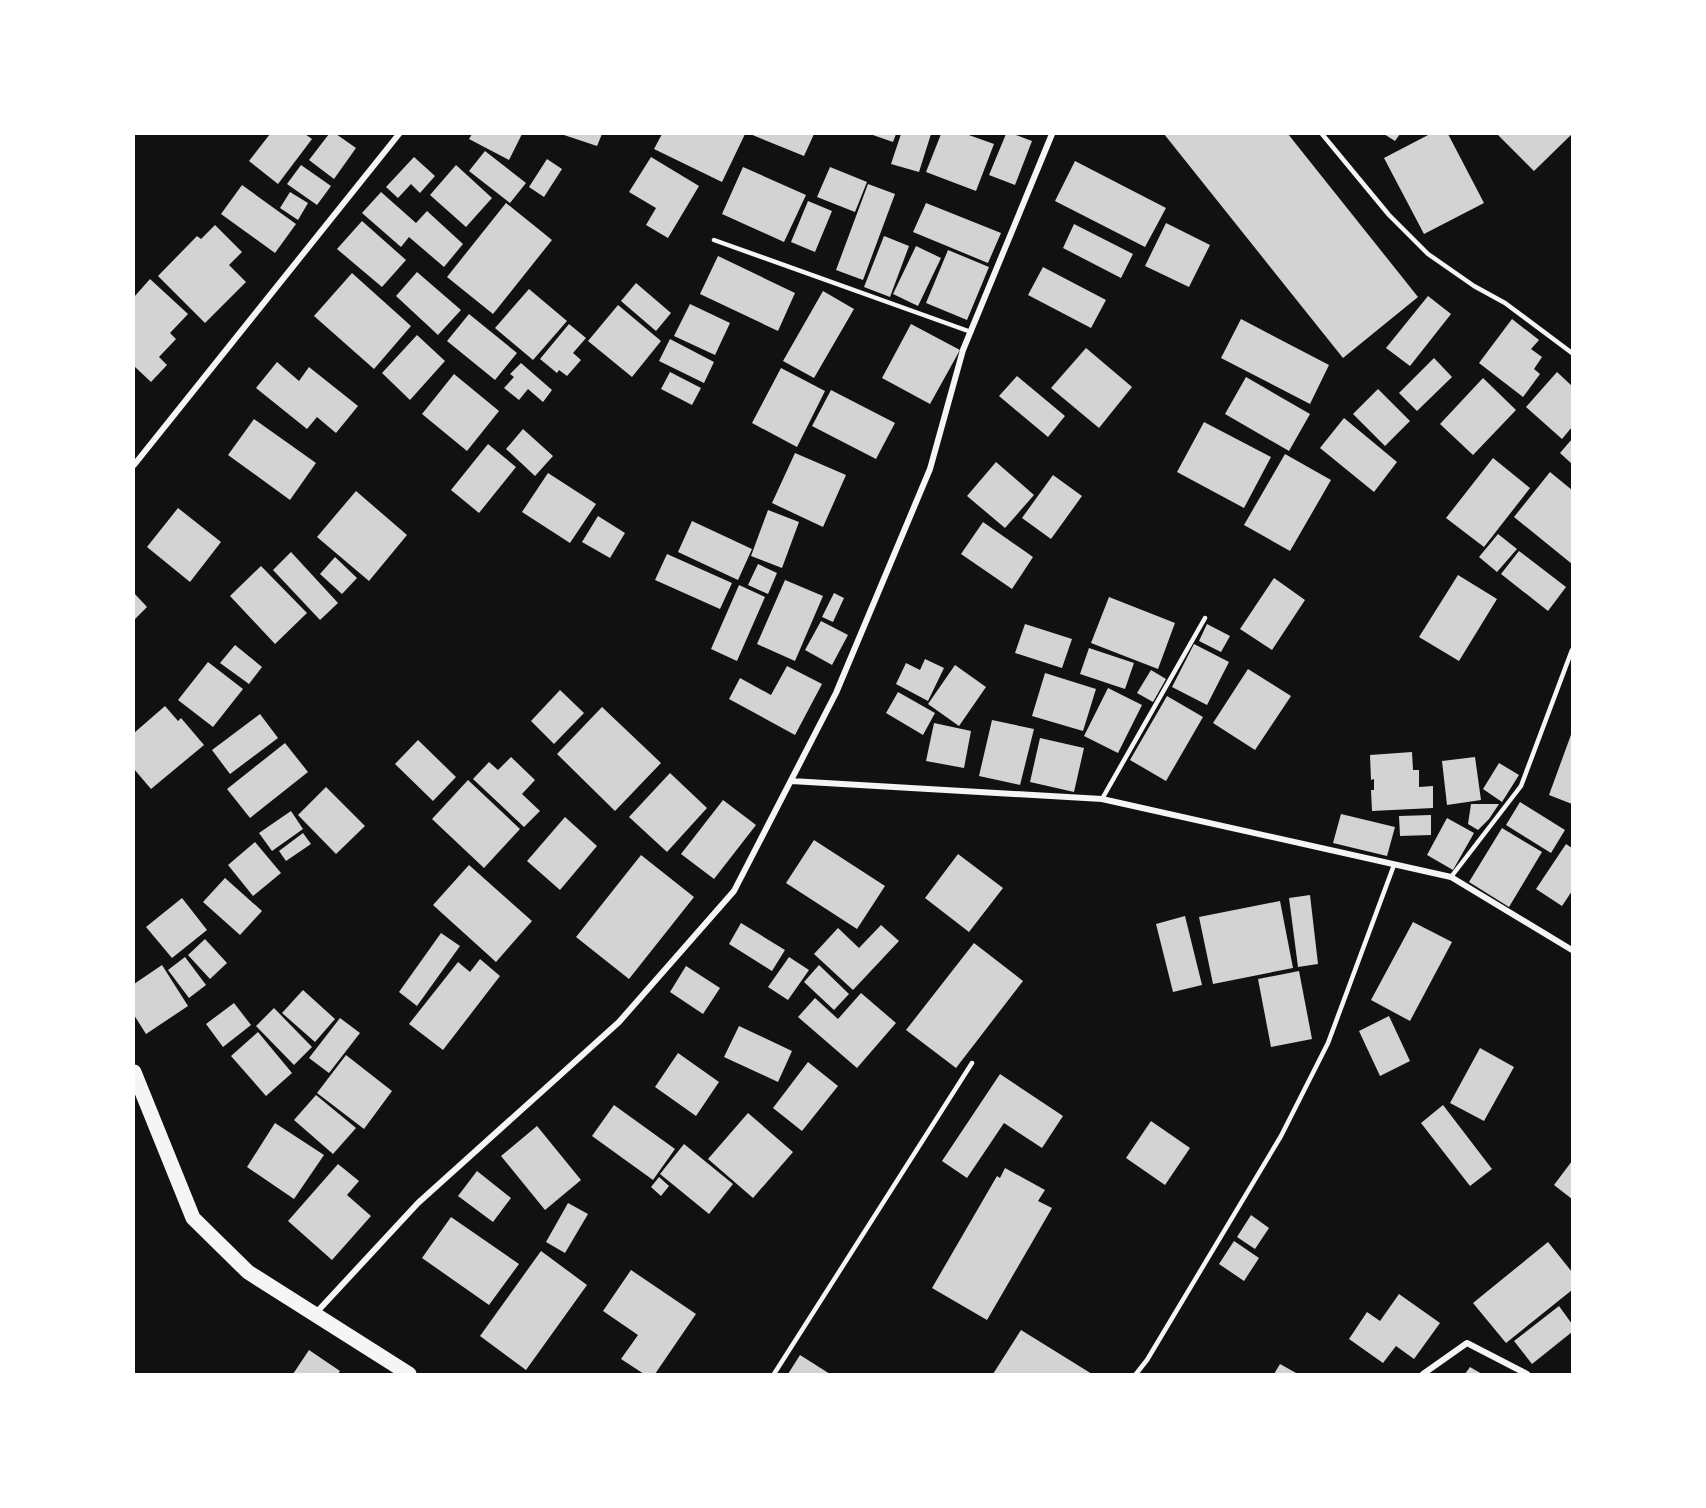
<svg xmlns="http://www.w3.org/2000/svg" width="1706" height="1508" font-family="Manrope,sans-serif">
  <style>
    .building { fill: #d3d3d3 }
    .lines { fill: none; stroke-linecap: round; stroke-linejoin: round }
    .service { stroke: #f5f5f5; stroke-width: 4.5 }
    .minor { stroke: #f5f5f5; stroke-width: 6 }
    .primary { stroke: #f5f5f5; stroke-width: 15 }
  </style>
  <rect width="100%" height="100%" fill="#111"/>
  <!-- building -->
  <path class="building" d="M270,134H305L312,139L278,184L249,161Z
    M329,134H336L356,148L334,179L309,160Z
    M472,134H522L509,160L469,139Z
    M561,134H602L597,146Z
    M662,134H745L722,182L654,149Z
    M750,134H814L804,156Z
    M870,134H896L893,142Z
    M901,134H931L919,172L891,164Z
    M941,134H966L994,144L976,191L926,172Z
    M1006,134H1013L1032,141L1015,185L989,175Z
    M1164,134H1288L1418,297L1343,358Z
    M1384,134H1400L1395,141Z
    M1430,134H1448L1484,203L1424,234L1384,158Z
    M1497,134H1572L1534,171Z
    M485,151L526,183L510,203L469,171Z
    M414,157L435,176L420,193L411,184L398,198L386,187Z
    M651,157L699,186L668,238L646,225L656,208L629,192Z
    M547,159L562,169L544,197L529,187Z
    M1075,161L1166,208L1145,247L1055,201Z
    M301,165L331,186L317,205L287,184Z
    M456,165L492,198L466,227L430,195Z
    M743,167L806,195L784,242L722,214Z
    M830,167L867,182L855,212L817,197Z
    M868,184L895,194L863,280L836,270Z
    M242,185L296,224L275,253L221,214Z
    M290,192L308,203L298,220L280,208Z
    M381,192L416,223L427,211L463,244L444,267L409,237L401,247L362,213Z
    M808,201L832,211L815,252L791,242Z
    M506,203L552,240L493,314L447,277Z
    M926,203L1001,233L988,263L913,232Z
    M362,221L406,260L382,287L337,249Z
    M1166,223L1210,245L1189,287L1145,266Z
    M1074,224L1133,254L1121,278L1063,248Z
    M215,225L242,252L229,265L246,282L205,323L158,276L197,236L201,239Z
    M884,236L909,246L890,297L864,287Z
    M916,246L941,258L918,306L893,294Z
    M948,250L989,267L967,320L926,303Z
    M718,256L795,293L778,331L700,294Z
    M1043,267L1106,300L1091,328L1028,295Z
    M417,272L461,310L438,335L396,296Z
    M352,273L411,326L374,369L314,316Z
    M150,279L188,314L170,333L176,339L159,357L167,365L151,382L134,366V297Z
    M636,283L671,313L656,331L621,301Z
    M529,289L567,321L533,360L495,328Z
    M823,291L854,309L814,378L783,361Z
    M1428,296L1451,314L1410,366L1386,348Z
    M690,304L730,323L715,355L674,336Z
    M618,305L661,341L632,377L588,341Z
    M469,314L517,353L495,380L447,341Z
    M1241,319L1329,365L1310,404L1221,358Z
    M1512,319L1539,340L1531,349L1542,357L1534,369L1540,374L1523,397L1479,363Z
    M569,324L586,338L573,353L581,360L567,376L559,370L557,373L540,359Z
    M911,324L960,350L930,404L882,378Z
    M417,335L445,361L410,400L382,373Z
    M670,339L714,362L704,383L659,361Z
    M1086,348L1132,387L1099,428L1051,388Z
    M1434,358L1452,377L1417,411L1399,393Z
    M277,362L299,381L309,367L358,406L336,433L317,417L307,429L256,388Z
    M521,363L552,390L543,402L528,389L519,400L504,388L514,377L510,374Z
    M781,368L825,391L797,447L752,423Z
    M670,372L701,388L692,405L661,389Z
    M1557,372L1572,386V427L1562,439L1526,407Z
    M454,374L499,411L467,451L422,414Z
    M1017,376L1065,416L1048,437L999,396Z
    M1246,377L1310,414L1289,451L1225,414Z
    M1483,378L1516,410L1473,455L1440,424Z
    M1378,389L1410,421L1385,446L1353,414Z
    M831,390L895,423L876,459L812,426Z
    M1344,418L1397,462L1374,492L1320,448Z
    M254,419L316,463L290,500L228,455Z
    M1204,422L1271,457L1244,508L1177,472Z
    M523,429L553,456L535,476L506,449Z
    M1572,439V464L1560,453Z
    M488,444L516,467L479,513L451,490Z
    M795,453L846,475L823,527L772,503Z
    M1285,454L1331,480L1290,551L1244,525Z
    M1493,458L1530,488L1484,547L1446,518Z
    M996,462L1034,495L1005,528L967,496Z
    M1550,472L1572,490V564L1514,517Z
    M548,473L596,504L570,543L522,512Z
    M1053,475L1082,496L1051,539L1022,518Z
    M356,491L407,535L369,581L317,537Z
    M178,508L221,542L190,582L147,547Z
    M768,510L799,522L782,568L751,556Z
    M598,516L625,533L610,558L582,542Z
    M692,521L752,549L738,580L678,552Z
    M983,522L1033,557L1012,589L961,554Z
    M1498,534L1517,549L1497,572L1479,557Z
    M1519,551L1566,587L1548,611L1501,574Z
    M291,552L338,603L320,620L273,570Z
    M667,554L732,583L720,609L655,580Z
    M335,557L357,578L342,594L320,574Z
    M758,564L777,573L768,594L748,585Z
    M261,566L307,613L275,644L230,596Z
    M1458,575L1497,599L1459,661L1419,637Z
    M1274,578L1305,600L1272,650L1240,629Z
    M785,580L823,596L795,661L757,644Z
    M739,585L765,597L737,661L711,649Z
    M134,593L147,607L134,620Z
    M834,593L844,598L833,622L822,617Z
    M1109,597L1175,623L1158,669L1091,643Z
    M821,621L848,635L832,665L805,650Z
    M1025,624L1072,639L1062,668L1015,653Z
    M1207,624L1230,636L1221,652L1199,641Z
    M1194,644L1229,662L1207,705L1172,687Z
    M235,645L262,667L249,684L220,663Z
    M1089,648L1134,663L1125,689L1080,674Z
    M925,659L944,668L928,701L896,684L906,663L920,670Z
    M208,662L243,689L213,727L178,700Z
    M955,665L986,687L959,726L928,704Z
    M787,666L822,684L795,735L729,699L740,678L771,695Z
    M1248,669L1291,696L1255,750L1213,723Z
    M1151,670L1166,679L1153,702L1137,693Z
    M1045,673L1096,689L1083,731L1032,716Z
    M1108,688L1142,705L1118,753L1084,736Z
    M560,690L584,713L554,744L531,721Z
    M898,692L935,713L923,735L886,713Z
    M1167,696L1203,717L1166,781L1130,760Z
    M165,706L178,721L181,718L204,745L151,789L134,769V733Z
    M602,707L661,763L615,811L557,754Z
    M260,714L278,738L230,774L212,750Z
    M992,720L1034,729L1020,785L979,776Z
    M934,723L971,731L964,768L926,761Z
    M1572,732V804L1549,795Z
    M1040,738L1084,748L1074,792L1030,782Z
    M418,740L456,777L433,801L395,764Z
    M285,743L308,772L250,818L227,789Z
    M1412,752L1413,770H1419V787L1433,786V808L1372,811L1371,790H1374V779L1371,780L1370,755Z
    M511,757L535,780L522,794L540,811L524,827L473,779L489,762L498,770Z
    M1475,757L1481,800L1447,805L1442,761Z
    M1499,763L1519,775L1502,802L1483,789Z
    M670,773L707,808L667,852L629,817Z
    M468,780L520,829L484,868L432,819Z
    M326,787L365,826L336,854L298,815Z
    M723,800L756,825L714,879L681,854Z
    M1520,802L1565,830L1551,853L1506,825Z
    M1471,804H1499L1489,819L1478,830L1468,824Z
    M291,811L303,829L272,851L259,833Z
    M1341,814L1395,827L1387,856L1333,843Z
    M1431,815V835L1400,836L1399,816Z
    M565,817L597,846L560,890L527,861Z
    M1447,818L1474,833L1453,870L1427,855Z
    M1502,828L1542,852L1509,907L1469,882Z
    M303,833L311,844L286,861L279,851Z
    M814,840L885,886L857,929L786,883Z
    M255,842L281,873L253,896L228,865Z
    M1566,844L1572,848V891L1562,906L1536,889Z
    M958,854L1003,888L969,932L925,898Z
    M641,855L694,897L629,979L576,937Z
    M469,865L532,921L496,962L433,905Z
    M225,878L262,911L240,935L203,902Z
    M1310,895L1318,964L1298,967L1289,898Z
    M182,898L207,930L172,958L146,927Z
    M1280,901L1293,968L1213,984L1199,917Z
    M1185,916L1202,985L1173,992L1156,924Z
    M1413,922L1452,942L1410,1021L1371,1000Z
    M741,923L785,950L772,971L729,944Z
    M881,925L899,941L853,990L814,954L838,928L859,948Z
    M441,933L460,946L417,1006L399,992Z
    M205,939L227,963L210,979L188,955Z
    M974,943L1023,981L956,1068L906,1030Z
    M185,957L206,985L189,998L168,970Z
    M789,957L809,970L788,1000L768,987Z
    M480,959L500,976L443,1050L409,1024L458,962L470,972Z
    M162,965L188,1006L146,1034L134,1015V984Z
    M819,965L849,994L834,1010L804,982Z
    M686,966L720,988L703,1014L670,992Z
    M1299,971L1312,1039L1271,1047L1258,979Z
    M303,990L335,1019L315,1042L282,1013Z
    M861,993L896,1023L857,1068L798,1017L815,998L838,1019Z
    M234,1003L251,1025L223,1047L206,1024Z
    M274,1008L312,1047L294,1065L256,1026Z
    M1389,1016L1410,1061L1380,1076L1359,1031Z
    M340,1018L360,1033L329,1073L309,1058Z
    M739,1026L792,1051L778,1082L724,1057Z
    M258,1032L292,1073L266,1096L231,1056Z
    M1480,1048L1514,1067L1484,1121L1450,1103Z
    M678,1053L719,1082L696,1116L655,1087Z
    M346,1055L392,1091L364,1129L317,1093Z
    M808,1062L838,1086L802,1131L773,1108Z
    M1000,1074L1063,1116L1042,1148L1004,1123L967,1178L942,1161Z
    M316,1095L356,1128L333,1154L294,1120Z
    M614,1105L675,1149L653,1180L592,1136Z
    M1443,1105L1492,1169L1470,1186L1421,1123Z
    M748,1113L793,1152L753,1198L708,1159Z
    M1151,1121L1190,1148L1165,1185L1126,1158Z
    M275,1123L324,1155L294,1199L247,1167Z
    M537,1126L581,1180L545,1210L501,1156Z
    M684,1144L733,1184L709,1214L660,1174Z
    M1572,1161V1199L1554,1185Z
    M338,1164L359,1181L347,1195L371,1216L332,1260L288,1221Z
    M1005,1168L1045,1190L1038,1201L1052,1208L987,1320L932,1288L997,1176L1000,1178Z
    M477,1171L511,1198L493,1222L458,1196Z
    M659,1177L669,1186L661,1196L651,1187Z
    M568,1203L588,1214L565,1253L546,1242Z
    M1251,1215L1269,1228L1255,1249L1237,1237Z
    M451,1217L519,1264L489,1305L422,1258Z
    M1234,1241L1259,1258L1244,1281L1219,1264Z
    M1548,1242L1572,1272V1290L1506,1343L1473,1303Z
    M541,1251L587,1285L526,1370L480,1336Z
    M631,1270L696,1314L655,1374H644L621,1359L638,1335L603,1311Z
    M1399,1294L1440,1323L1414,1359L1396,1346L1383,1363L1349,1339L1367,1312L1380,1321Z
    M1559,1306L1572,1324V1332L1532,1364L1514,1341Z
    M1021,1330L1092,1374H993Z
    M309,1350L340,1371L338,1374H293Z
    M800,1355L830,1374H788Z
    M1280,1364L1298,1374H1274Z
    M1470,1367L1482,1374H1465Z"/>
  <g class="lines">
    <!-- service -->
    <path class="service" d="M1322,134L1389,215L1428,254L1474,286L1505,303L1572,353
      M714,240L971,332
      M1102,799L1205,618
      M1451,877L1521,786L1572,650
      M774,1374L972,1063
      M1136,1374L1147,1360L1281,1136L1328,1043L1394,865"/>
    <!-- minor -->
    <path class="minor" d="M134,465L399,134
      M791,781L1102,799L1451,877L1572,950
      M315,1314L418,1203L619,1022L734,891L836,693L930,469L963,350L1052,134
      M1423,1374L1467,1343L1527,1374"/>
    <!-- primary -->
    <path class="primary" d="M134,1072L193,1218L248,1272L409,1374"/>
  </g>
  <!-- border -->
  <rect width="1706" height="1508" fill="none" stroke="#ffffff" stroke-width="270"/>
</svg>
